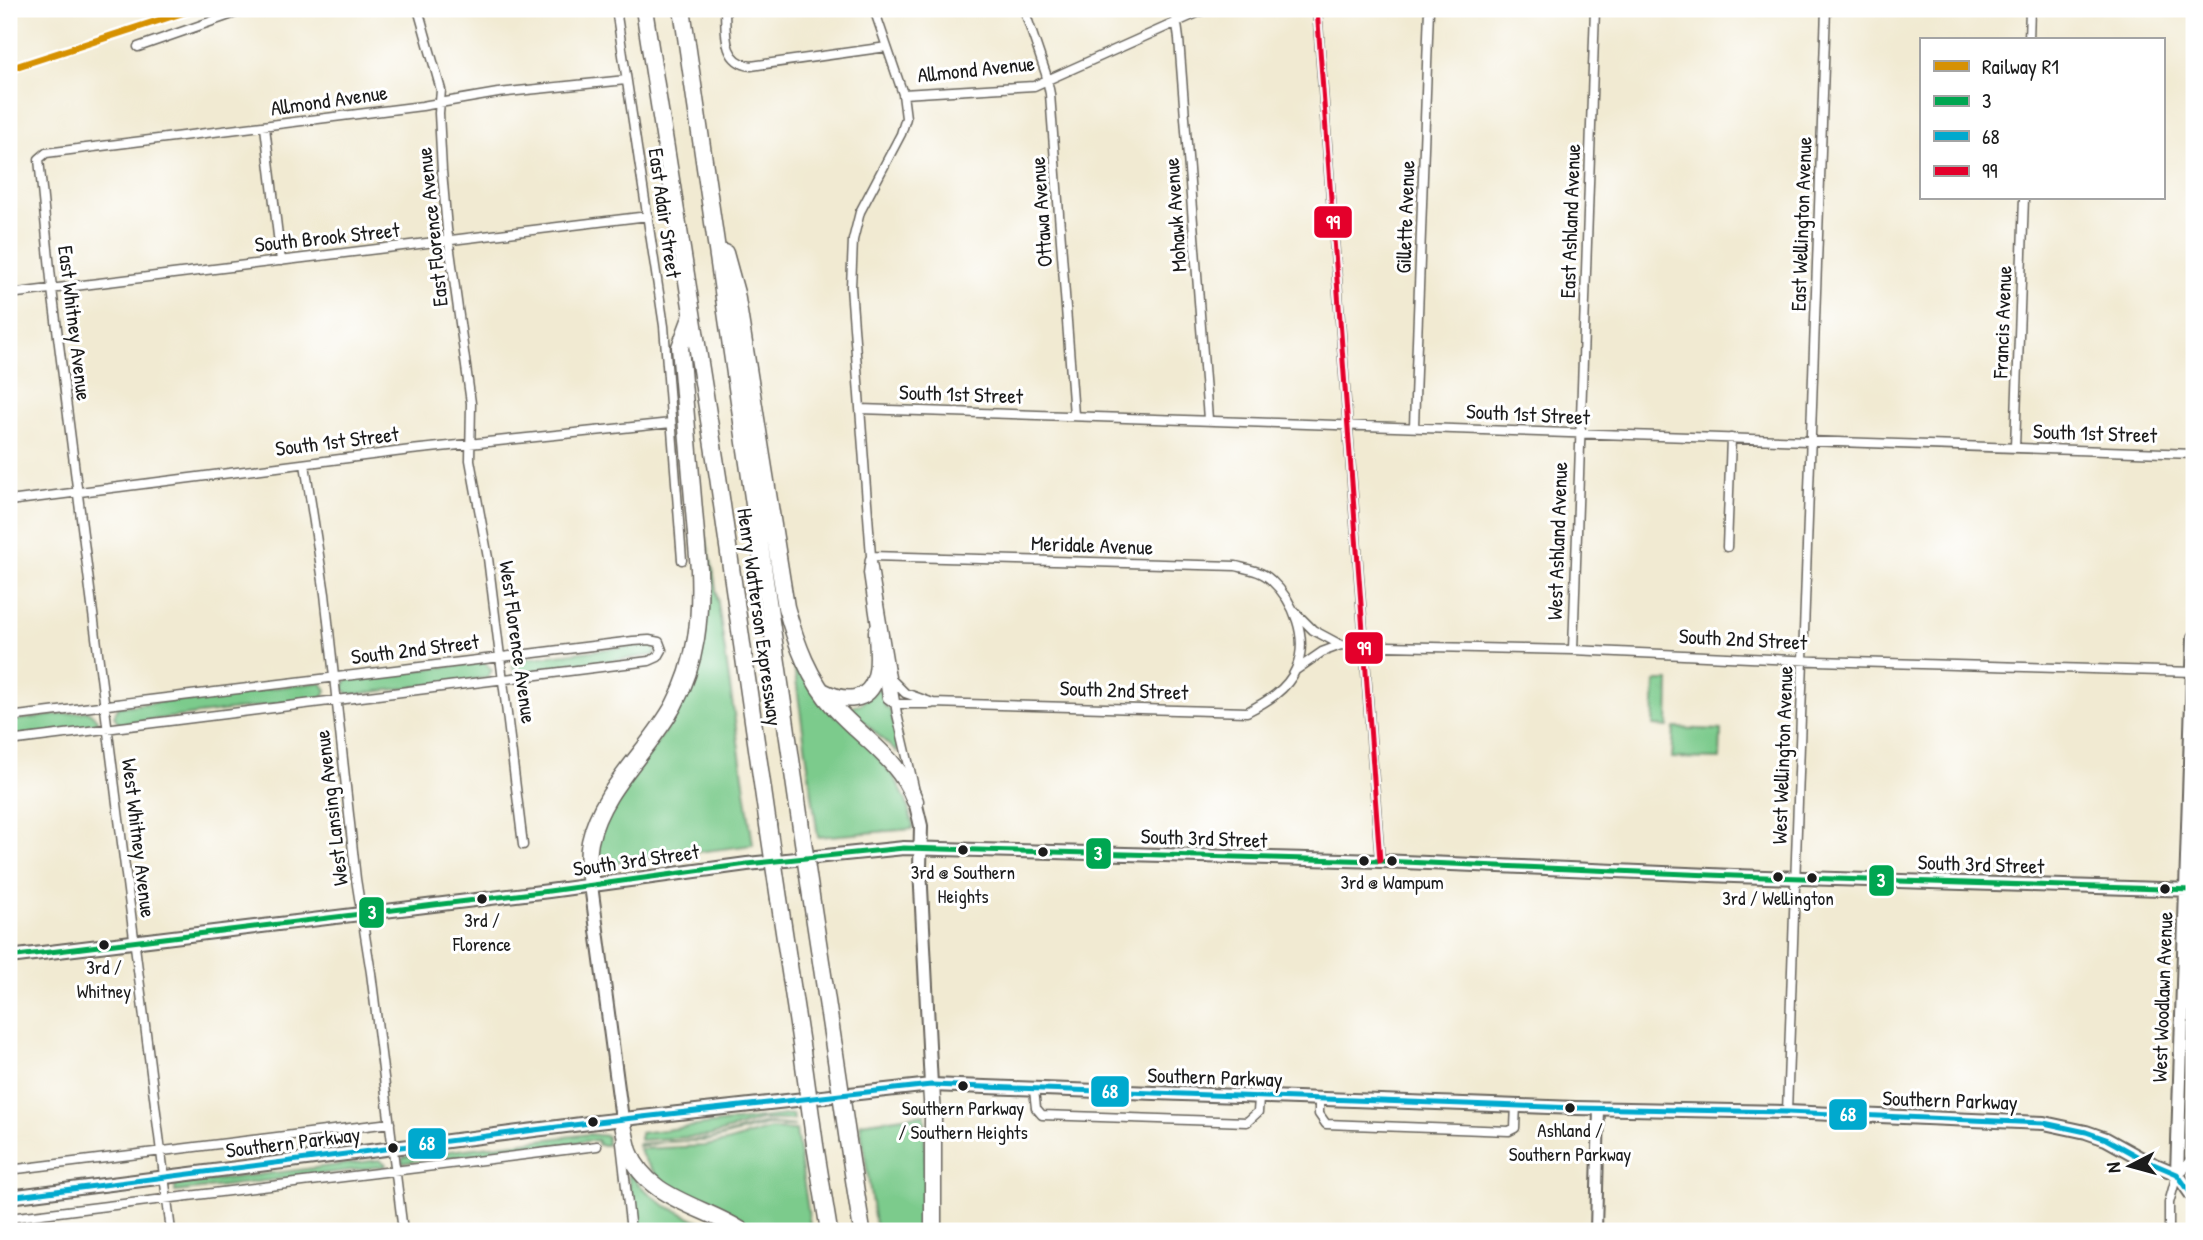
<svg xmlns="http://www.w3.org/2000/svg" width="2203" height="1240" font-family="'Patrick Hand',sans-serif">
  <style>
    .grass { fill: #7bcb8c; stroke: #4c7454; stroke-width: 2 }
    .park { fill: url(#park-tufts); stroke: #4c7454; stroke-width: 2 }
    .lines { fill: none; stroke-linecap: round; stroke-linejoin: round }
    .minor-casing { stroke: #67645c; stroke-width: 11 }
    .tertiary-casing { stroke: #67645c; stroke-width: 14 }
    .secondary-casing { stroke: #67645c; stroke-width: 16 }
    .primary-casing { stroke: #67645c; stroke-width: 16 }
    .motorway-casing { stroke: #67645c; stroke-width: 19 }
    .minor { stroke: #fff; stroke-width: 8 }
    .tertiary { stroke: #fff; stroke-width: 10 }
    .secondary { stroke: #fff; stroke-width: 12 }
    .primary { stroke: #fff; stroke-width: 12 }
    .motorway { stroke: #fff; stroke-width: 16 }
    .motorway-bridge-casing { stroke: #67645c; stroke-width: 19; stroke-linecap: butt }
    .motorway-bridge { stroke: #fff; stroke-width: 16 }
    .bus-1-casing { stroke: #fff; stroke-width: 10 }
    .bus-2-casing { stroke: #fff; stroke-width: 10 }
    .bus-3-casing { stroke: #fff; stroke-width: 10 }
    .bus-1 { stroke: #00a651; stroke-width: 5 }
    .bus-2 { stroke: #00a9ce; stroke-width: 5 }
    .bus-3 { stroke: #e4002b; stroke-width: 5 }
    .rail-1-casing { stroke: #fff; stroke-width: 12 }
    .rail-1 { stroke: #d69104; stroke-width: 7 }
    .bus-dot { fill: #1c1c1c; stroke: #fff; stroke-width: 2.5 }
    .labels { text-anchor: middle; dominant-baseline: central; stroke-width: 6; stroke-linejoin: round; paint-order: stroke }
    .bus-label { font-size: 19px; fill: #1c1c1c; stroke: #fff }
    .street-label { font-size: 21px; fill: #1c1c1c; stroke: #fff }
    .line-badge { stroke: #fff; stroke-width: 2.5 }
    .badge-label { font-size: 19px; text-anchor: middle; font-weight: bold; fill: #fff }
  </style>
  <defs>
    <pattern id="park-tufts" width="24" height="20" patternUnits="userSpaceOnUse" patternTransform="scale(1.75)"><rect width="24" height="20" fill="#7bcb8c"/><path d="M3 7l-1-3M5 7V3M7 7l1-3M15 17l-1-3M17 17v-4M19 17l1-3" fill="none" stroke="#6aae78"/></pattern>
  </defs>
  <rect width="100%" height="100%" fill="#fff"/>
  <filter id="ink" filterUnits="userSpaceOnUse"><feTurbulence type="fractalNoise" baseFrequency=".0143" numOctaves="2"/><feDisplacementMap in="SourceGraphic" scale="14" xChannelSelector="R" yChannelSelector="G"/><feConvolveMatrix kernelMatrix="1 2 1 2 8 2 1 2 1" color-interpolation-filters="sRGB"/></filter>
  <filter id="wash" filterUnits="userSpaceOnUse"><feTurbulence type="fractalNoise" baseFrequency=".00686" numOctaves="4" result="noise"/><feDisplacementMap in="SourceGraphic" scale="28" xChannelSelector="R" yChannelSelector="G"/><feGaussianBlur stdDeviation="1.57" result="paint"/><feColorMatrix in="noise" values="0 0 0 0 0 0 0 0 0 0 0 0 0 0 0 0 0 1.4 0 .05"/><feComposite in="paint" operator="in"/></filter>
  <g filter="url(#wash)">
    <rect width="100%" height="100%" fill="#f1ead2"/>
    <!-- grass -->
    <path class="grass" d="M702,522L713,569L753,845L598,865L595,860L597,843L609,812L675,716L701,654L707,603Z
      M787,642L796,660L895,778L906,800L913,825L912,829L818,837L793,659L790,658Z
      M648,644L652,645L656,651L654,655L533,671L518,673L512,668L515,661L531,658Z
      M484,662L492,670L487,678L349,695L344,689L345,682L350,678Z
      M314,683H321L326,690L324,696L320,699L119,724L114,716L118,707Z
      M880,687H882L885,707L890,709L899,747L896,752L848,707L861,704Z
      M88,711L97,719V727L9,738V721Z
      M1674,728L1721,730L1720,759L1672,758Z
      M793,1114L794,1120H761L709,1136L640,1140V1133Z
      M925,1114V1231H876L860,1123Z
      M766,1123L795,1126L767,1125L706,1141H671L638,1146V1144L711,1139Z
      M770,1129L796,1130L811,1231C794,1231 774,1234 757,1231C747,1230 737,1221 728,1216C693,1200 656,1187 639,1149L704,1146L726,1142Z
      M589,1134L607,1136V1145H599L597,1140L401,1163L403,1157L409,1156Z
      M379,1160L385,1163L386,1166L175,1192V1185Z
      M628,1170L638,1184L664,1205L721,1231H633Z"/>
    <!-- park -->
    <path class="park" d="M1655,681H1669L1668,727L1653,726Z"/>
  </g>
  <g filter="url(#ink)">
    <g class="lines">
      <!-- minor casing -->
      <g class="minor-casing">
        <path id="minor" d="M418,9L441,90L439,113L442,171L447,229L471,403L470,460L488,558L523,845
          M616,9L664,326L682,560
          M725,9C726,32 722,62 751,66L887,47
          M874,9L903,94L906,118L901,134L860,212L853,240L851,287L871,556L897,714L914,787
          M1024,9L1046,74L1050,94L1074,415
          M1175,9L1179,39L1208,419
          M1317,9L1380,861
          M2029,40L2030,9
          M138,47L247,9
          M903,94L1034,86L1206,9
          M265,127L281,261
          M9,294L648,216
          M860,409L2194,454
          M1414,426L1429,9
          M2015,447L2024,198
          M305,464L325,594L356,879L371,973L403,1231
          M9,501L411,450L671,423
          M1727,547L1731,438
          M871,556L1236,566C1248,569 1262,571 1271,580C1294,601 1309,638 1296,669C1287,690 1266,702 1247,712L933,703L905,693L891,679
          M870,559L868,573L877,633
          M1295,612L1313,630L1341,645
          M1573,650L1595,9
          M882,666L887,698L895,704H931
          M1296,670L1322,652L1341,645L1573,650L1817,661L2194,672
          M9,717L633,641L649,640L659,642L662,650L658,657L649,661L9,741
          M1034,1090L1036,1108L1042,1115L1247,1122L1258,1112L1259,1098
          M1319,1099V1114L1326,1124L1509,1131L1515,1128L1516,1104
          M1787,1112L1826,9
          M621,1143L631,1231
          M9,1170L390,1123
          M9,1218L597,1146
          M171,1231L52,289L39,159L46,153L422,106L498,93L626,80
          M2169,1231V1203L2177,1174"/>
      </g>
      <!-- tertiary casing -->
      <g class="tertiary-casing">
        <path id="tertiary" d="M2177,1174L2194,1159
          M1596,1231L1599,1108"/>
      </g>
      <!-- secondary casing -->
      <g class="secondary-casing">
        <path id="secondary" d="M9,957L549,891L747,864L904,848L1380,861L1734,876L2194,890
          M931,1085L1576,1108L1787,1112L2044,1123L2086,1132L2106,1139L2144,1160L2177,1174L2194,1198
          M2177,1174L2194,637"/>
      </g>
      <!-- primary casing -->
      <g class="primary-casing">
        <path id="primary" d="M591,885L622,1119
          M9,1197L597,1122L931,1085L920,868L921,826L915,801"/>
      </g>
      <!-- motorway casing -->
      <g class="motorway-casing">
        <path id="motorway" d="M644,9L718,477L768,825
          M682,9L800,821
          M725,253L736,293L786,607C796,643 809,680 835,708C863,739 900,760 915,801
          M822,691C843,702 869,704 876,676C880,662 877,645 877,631
          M591,885C589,871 587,856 590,842C601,789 649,751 674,705C697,662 701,617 699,569L680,347L692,315
          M811,896L834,1047
          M779,899L802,1051
          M931,1085L933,1116V1231
          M622,1119C624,1130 626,1141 629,1151C646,1199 705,1206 742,1231
          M848,1141L862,1231
          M815,1145L829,1231"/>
      </g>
      <!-- minor -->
      <use href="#minor" class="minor"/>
      <!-- tertiary -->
      <use href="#tertiary" class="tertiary"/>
      <!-- secondary -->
      <use href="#secondary" class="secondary"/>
      <!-- primary -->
      <use href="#primary" class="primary"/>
      <!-- motorway -->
      <use href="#motorway" class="motorway"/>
      <!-- motorway-bridge casing -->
      <g class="motorway-bridge-casing">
        <path id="motorway-bridge" d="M800,821L811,896
          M768,825L779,899
          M834,1047L848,1141
          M802,1051L815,1145"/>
      </g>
      <!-- motorway-bridge -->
      <use href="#motorway-bridge" class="motorway-bridge"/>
      <!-- bus-1 casing -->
      <g class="bus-1-casing">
        <path id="bus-1" d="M9,957L549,891L747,864L904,848L1380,861L1734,876L2194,890"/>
      </g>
      <!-- bus-2 casing -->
      <g class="bus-2-casing">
        <path id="bus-2" d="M9,1197L597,1122L931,1085L1576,1108L1787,1112L2044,1123L2086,1132L2106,1139L2144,1160L2177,1174L2194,1198"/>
      </g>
      <!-- bus-3 casing -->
      <g class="bus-3-casing">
        <path id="bus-3" d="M1317,9L1380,861"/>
      </g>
      <!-- bus-1 -->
      <use href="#bus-1" class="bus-1"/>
      <!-- bus-2 -->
      <use href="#bus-2" class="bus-2"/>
      <!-- bus-3 -->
      <use href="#bus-3" class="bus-3"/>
      <!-- rail-1 casing -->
      <g class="rail-1-casing">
        <path id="rail-1" d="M9,69L194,9"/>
      </g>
      <!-- rail-1 -->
      <use href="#rail-1" class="rail-1"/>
    </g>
  </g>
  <!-- markers -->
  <g class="bus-dot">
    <circle cx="963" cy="850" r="6"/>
    <circle cx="1043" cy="852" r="6"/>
    <circle cx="1364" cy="861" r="6"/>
    <circle cx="1392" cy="861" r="6"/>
    <circle cx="1778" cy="877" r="6"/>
    <circle cx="1812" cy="878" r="6"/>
    <circle cx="2165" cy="889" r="6"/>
    <circle cx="482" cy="899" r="6"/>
    <circle cx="104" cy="945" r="6"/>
    <circle cx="963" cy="1086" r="6"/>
    <circle cx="1570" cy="1108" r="6"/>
    <circle cx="593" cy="1122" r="6"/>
    <circle cx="393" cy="1148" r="6"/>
  </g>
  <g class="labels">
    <!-- bus labels -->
    <g class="bus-label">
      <text x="963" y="872">3rd @ Southern<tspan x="963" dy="24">Heights</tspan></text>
      <text x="1392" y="882">3rd @ Wampum</text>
      <text x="1778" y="898">3rd / Wellington</text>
      <text x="482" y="920">3rd /<tspan x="482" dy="24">Florence</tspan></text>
      <text x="104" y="967">3rd /<tspan x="104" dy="24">Whitney</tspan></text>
      <text x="963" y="1108">Southern Parkway<tspan x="963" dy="24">/ Southern Heights</tspan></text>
      <text x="1570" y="1130">Ashland /<tspan x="1570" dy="24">Southern Parkway</tspan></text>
    </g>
    <!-- street labels -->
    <g class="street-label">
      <text transform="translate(976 69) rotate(-6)">Allmond Avenue</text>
      <text transform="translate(329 100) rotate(-8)">Allmond Avenue</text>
      <text transform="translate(1041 212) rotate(-94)">Ottawa Avenue</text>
      <text transform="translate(665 213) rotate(82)">East Adair Street</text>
      <text transform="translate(1175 215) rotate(-94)">Mohawk Avenue</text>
      <text transform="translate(1405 217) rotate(-88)">Gillette Avenue</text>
      <text transform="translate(1570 221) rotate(-88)">East Ashland Avenue</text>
      <text transform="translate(1801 224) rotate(-88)">East Wellington Avenue</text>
      <text transform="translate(432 227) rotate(-96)">East Florence Avenue</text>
      <text transform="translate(327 237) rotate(-6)">South Brook Street</text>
      <text transform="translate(2002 322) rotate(-88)">Francis Avenue</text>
      <text transform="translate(75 323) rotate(83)">East Whitney Avenue</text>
      <text transform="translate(961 394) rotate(2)">South 1st Street</text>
      <text transform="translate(1528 414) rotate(3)">South 1st Street</text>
      <text transform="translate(2095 433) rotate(2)">South 1st Street</text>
      <text transform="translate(337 441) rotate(-7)">South 1st Street</text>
      <text transform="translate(1557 541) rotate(-88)">West Ashland Avenue</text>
      <text transform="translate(1092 545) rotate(2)">Meridale Avenue</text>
      <text transform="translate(760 617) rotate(82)">Henry Watterson Expressway</text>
      <text transform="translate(1743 639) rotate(3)">South 2nd Street</text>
      <text transform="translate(518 642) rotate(82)">West Florence Avenue</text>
      <text transform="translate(415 649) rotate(-7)">South 2nd Street</text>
      <text transform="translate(1124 690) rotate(2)">South 2nd Street</text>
      <text transform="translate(1782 755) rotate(-88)">West Wellington Avenue</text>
      <text transform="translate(331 808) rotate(-97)">West Lansing Avenue</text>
      <text transform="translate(139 838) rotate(83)">West Whitney Avenue</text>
      <text transform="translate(1204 838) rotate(2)">South 3rd Street</text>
      <text transform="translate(636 860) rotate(-8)">South 3rd Street</text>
      <text transform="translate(1981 864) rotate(2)">South 3rd Street</text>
      <text transform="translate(2162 997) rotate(-88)">West Woodlawn Avenue</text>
      <text transform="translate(1215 1077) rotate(2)">Southern Parkway</text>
      <text transform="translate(1950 1100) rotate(2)">Southern Parkway</text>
      <text transform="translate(293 1142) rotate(-7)">Southern Parkway</text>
    </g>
  </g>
  <g class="line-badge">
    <rect x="1313" y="205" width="40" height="34" rx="7" fill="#e4002b"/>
    <rect x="1344" y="631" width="40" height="34" rx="7" fill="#e4002b"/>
    <rect x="1085" y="837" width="27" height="33" rx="7" fill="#00a651"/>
    <rect x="1868" y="864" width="27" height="33" rx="7" fill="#00a651"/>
    <rect x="358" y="896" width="27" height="33" rx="7" fill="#00a651"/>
    <rect x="1090" y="1075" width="40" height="33" rx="7" fill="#00a9ce"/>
    <rect x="1828" y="1098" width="40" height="33" rx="7" fill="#00a9ce"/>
    <rect x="407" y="1127" width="40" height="33" rx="7" fill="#00a9ce"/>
  </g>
  <g class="badge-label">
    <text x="1333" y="229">99</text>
    <text x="1364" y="655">99</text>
    <text x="1098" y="860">3</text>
    <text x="1881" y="887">3</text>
    <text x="372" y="919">3</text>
    <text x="1110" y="1098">68</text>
    <text x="1848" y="1121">68</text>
    <text x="427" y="1150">68</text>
  </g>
  <!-- margin -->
  <rect width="2203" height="1240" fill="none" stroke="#fff" stroke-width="35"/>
  <!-- legend -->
  <rect x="1920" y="38" width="245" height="161" fill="#ffffff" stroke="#a4a4a4" stroke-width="2"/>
  <rect x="1934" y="61" width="35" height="10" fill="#d69104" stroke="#a4a4a4" stroke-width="2"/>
  <text x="1982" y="74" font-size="21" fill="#1c1c1c">Railway R1</text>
  <rect x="1934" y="96" width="35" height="10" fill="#00a651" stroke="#a4a4a4" stroke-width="2"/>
  <text x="1982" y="108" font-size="21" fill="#1c1c1c">3</text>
  <rect x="1934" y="131" width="35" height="10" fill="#00a9ce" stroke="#a4a4a4" stroke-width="2"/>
  <text x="1982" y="144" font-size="21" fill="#1c1c1c">68</text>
  <rect x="1934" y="166" width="35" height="10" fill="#e4002b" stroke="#a4a4a4" stroke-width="2"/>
  <text x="1982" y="178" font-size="21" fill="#1c1c1c">99</text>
  <!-- north arrow -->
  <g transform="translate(2130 1166) rotate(264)" stroke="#ffffff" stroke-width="5" paint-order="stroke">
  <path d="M0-5L12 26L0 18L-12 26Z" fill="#1c1c1c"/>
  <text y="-10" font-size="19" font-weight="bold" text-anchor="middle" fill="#1c1c1c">N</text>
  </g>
</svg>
